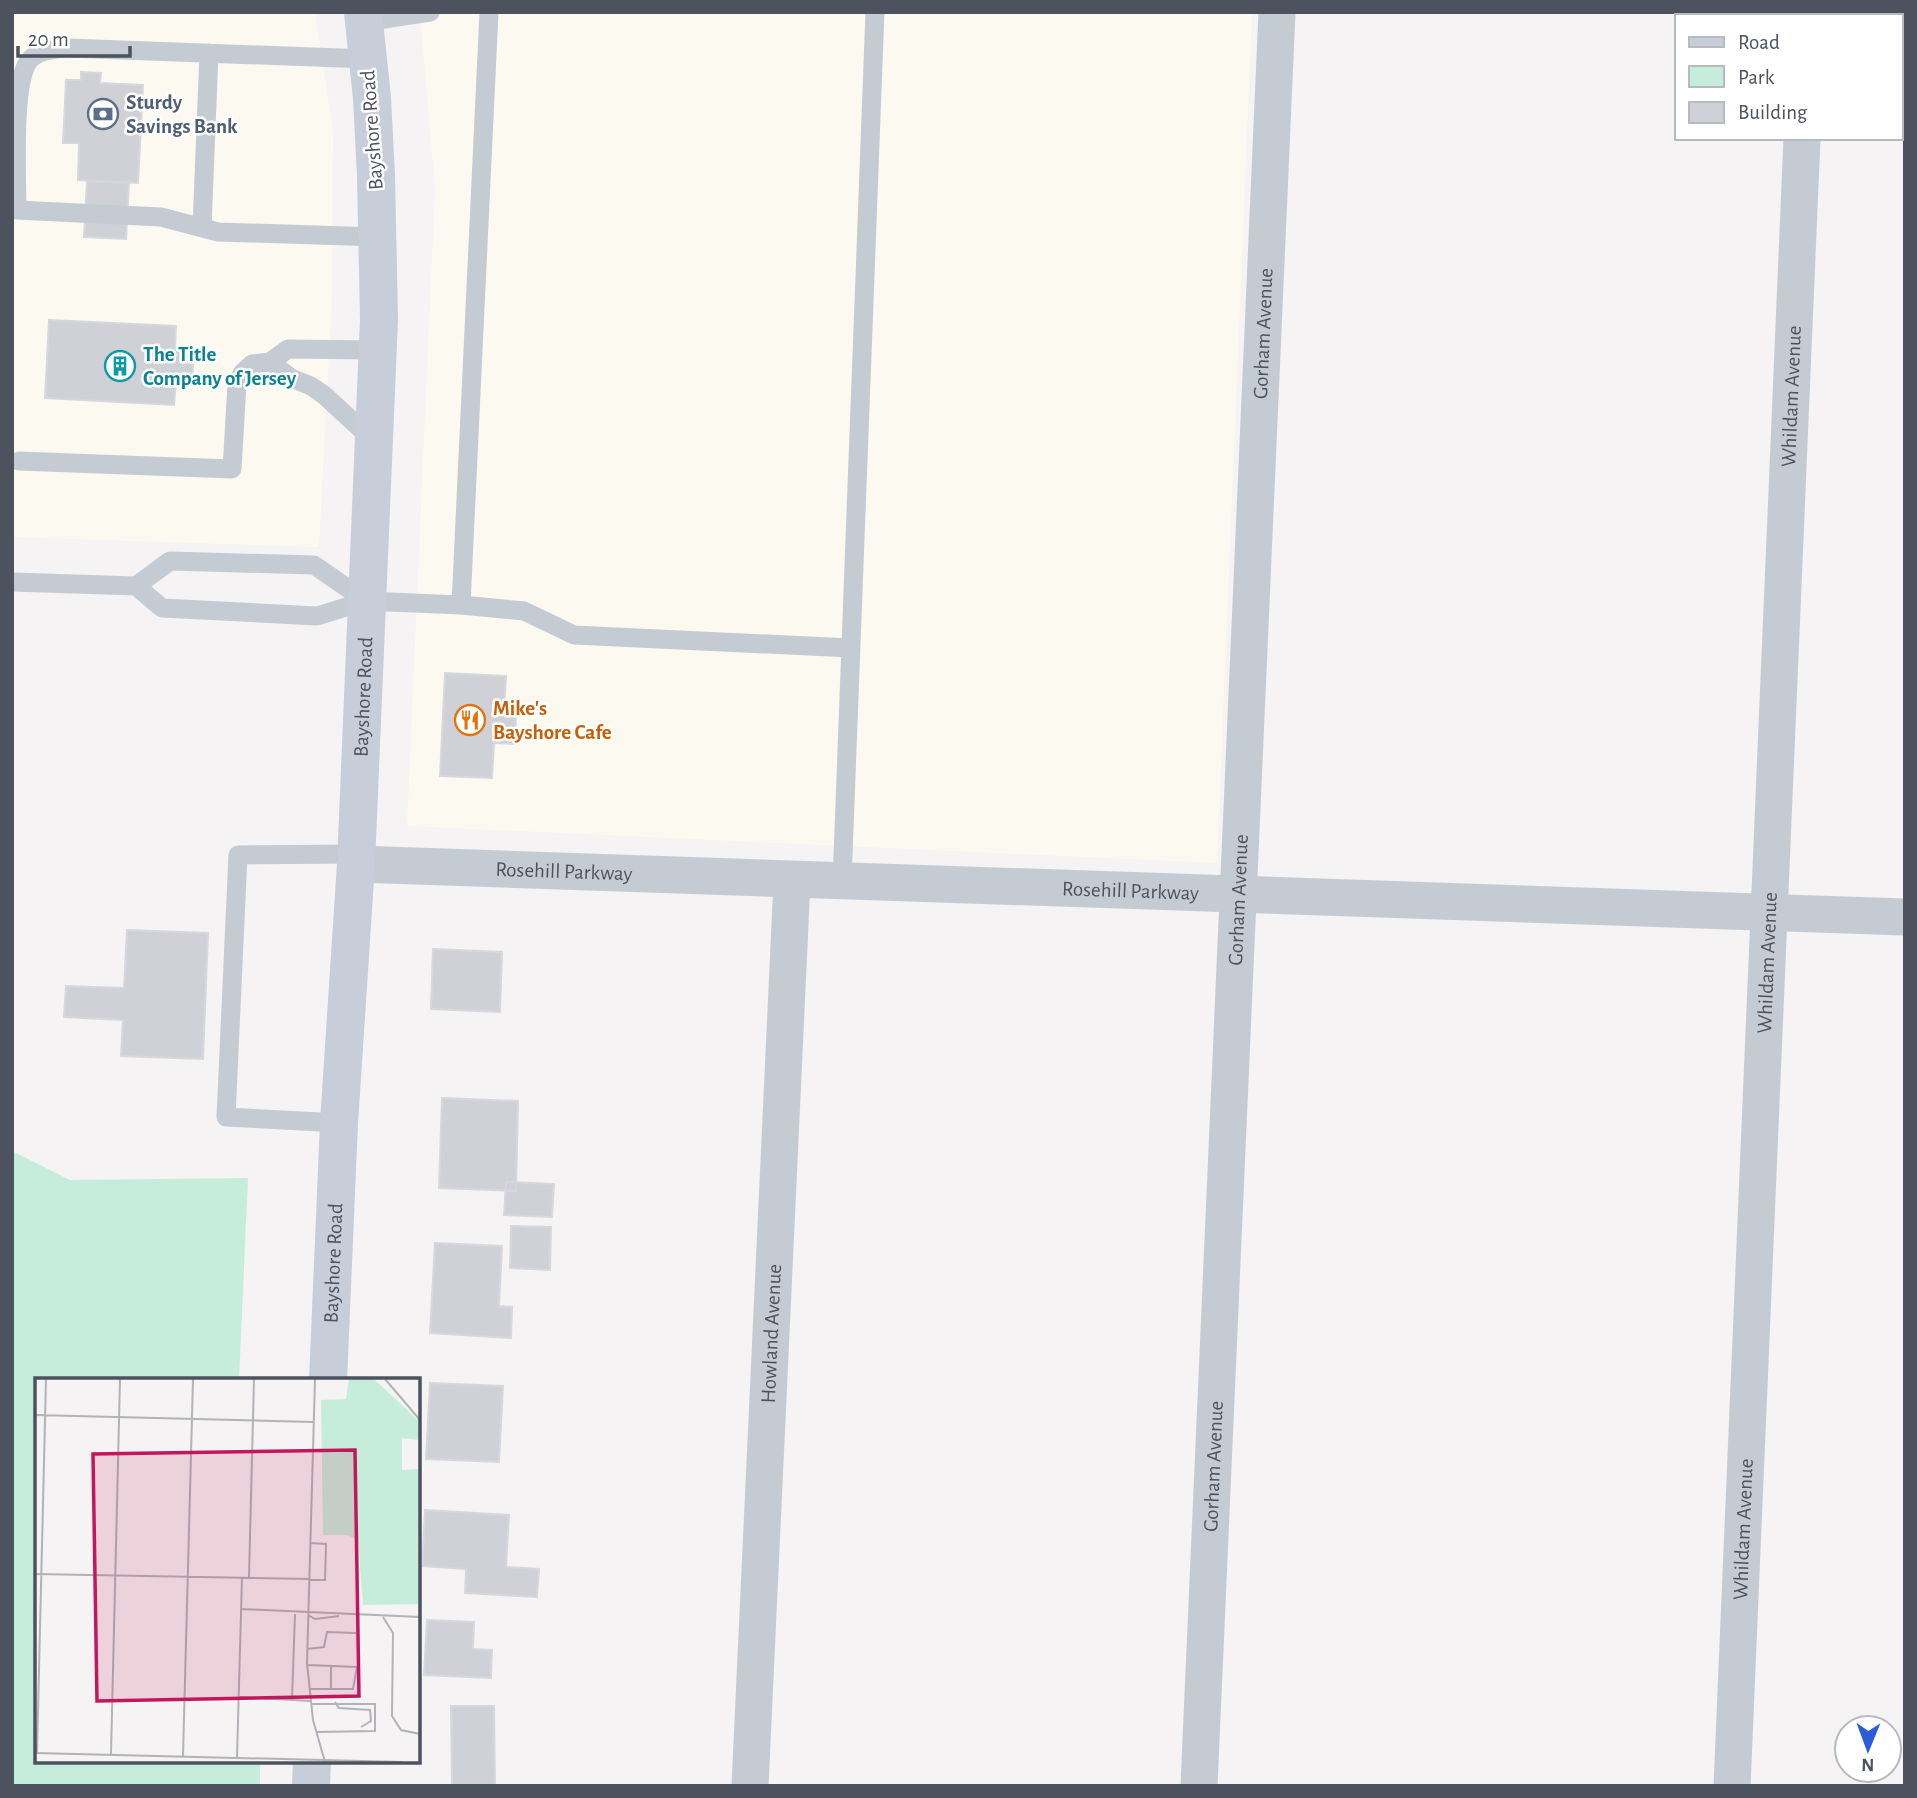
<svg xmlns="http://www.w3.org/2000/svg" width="1917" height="1798" font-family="'Alegreya Sans',sans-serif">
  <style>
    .commercial { fill: #fcfaf0 }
    .green { fill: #c6eddb }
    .building { fill: #d0d1d6; stroke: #d7d8dd; stroke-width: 2 }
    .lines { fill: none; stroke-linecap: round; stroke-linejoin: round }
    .lane { stroke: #c5cbd3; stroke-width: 19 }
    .street { stroke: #c5cbd3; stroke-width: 37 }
    .secondary { stroke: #c7cdd9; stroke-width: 38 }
    .labels { text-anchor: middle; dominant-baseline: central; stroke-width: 5; stroke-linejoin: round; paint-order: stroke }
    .service-label { font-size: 21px; font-weight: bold; fill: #4e5e75; stroke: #fff; text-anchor: start }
    .street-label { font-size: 21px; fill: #4c535f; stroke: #fff }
    .culture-label { font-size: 21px; font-weight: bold; fill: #0d838f; stroke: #fff; text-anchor: start }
    .food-label { font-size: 21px; font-weight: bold; fill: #c56008; stroke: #fff; text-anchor: start }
    .inset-road { fill: none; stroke: #b1b3b8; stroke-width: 2 }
    .view { fill: #c2185b; fill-opacity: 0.15; stroke: #c2185b; stroke-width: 3.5 }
    .inset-edge { fill: none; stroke: #4c535f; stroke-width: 3.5 }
  </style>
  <rect width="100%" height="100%" fill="#f5f3f3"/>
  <!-- commercial -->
  <path class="commercial" d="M12,12H315L333,131L332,293L319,547L12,537Z
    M420,12H1252L1217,863L407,826L435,188Z"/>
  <!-- green -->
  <path class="green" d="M12,1151L70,1180L248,1178L239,1380H37V1761H260V1786H12Z"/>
  <!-- building -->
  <path class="building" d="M81,72L101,73L100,83L143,85L138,183L78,180L79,143H63L66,80H81Z
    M87,181L129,183L126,239L84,237Z
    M49,320L176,326L175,349L194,350L192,383L176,382L174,405L45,398Z
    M445,673L506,676L504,716H516L515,744L494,743L492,778L440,776Z
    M127,930L208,933L203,1059L121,1056L123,1020L64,1017L66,986L124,988Z
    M433,949L502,952L500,1012L431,1009Z
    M442,1098L518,1101L516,1191L439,1188Z
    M506,1182L554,1184L552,1217L504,1215Z
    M511,1226L551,1227L550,1270L510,1268Z
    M435,1243L502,1246L499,1306L512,1307L511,1338L430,1333Z
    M430,1383L503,1386L499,1462L426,1459Z
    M425,1510L509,1515L506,1567L539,1569L537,1597L465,1593L466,1569L422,1566Z
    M427,1620L474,1622L473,1649L492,1650L491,1678L424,1675Z
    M451,1706H494L495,1786H452Z"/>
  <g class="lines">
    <!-- lane -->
    <path class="lane" d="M364,22L430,12
      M367,59L68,48C55,49 36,50 28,62C12,86 17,178 17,210L161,217L218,232L379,237
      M202,227L209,53
      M270,362L291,378L311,386L324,395L373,440
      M19,461L232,469L237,384L243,372L252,364L270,362L288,349L378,350
      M12,582L136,586L162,608L317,616L366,601L461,605L524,611L574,635L851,648
      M136,586L170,561L314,565L366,601
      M461,605L489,12
      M842,882L875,12
      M339,1123L226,1117L238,855L356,854"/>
    <!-- street -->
    <g class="street">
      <path d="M1807,16V12"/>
      <path id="s1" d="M356,864L1905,917"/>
      <path id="s2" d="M750,1786L792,881"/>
      <path id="s3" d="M1199,1786L1277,12"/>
      <path id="s4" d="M1732,1786L1802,138"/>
    </g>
    <!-- secondary -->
    <g class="secondary">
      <path id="s5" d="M328,1380L339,1123L356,864L379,319L376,176L372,98L363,12"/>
      <path d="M311,1786L312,1761"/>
    </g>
  </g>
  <!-- icons -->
  <defs>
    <g id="bank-ring" transform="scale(1.575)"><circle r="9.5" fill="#fff" stroke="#5c6f8a" stroke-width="1.5"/><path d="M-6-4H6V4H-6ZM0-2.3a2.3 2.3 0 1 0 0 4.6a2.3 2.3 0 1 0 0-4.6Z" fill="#5c6f8a"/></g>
    <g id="building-ring" transform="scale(1.575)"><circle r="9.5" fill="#fff" stroke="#0f9aa8" stroke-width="1.5"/><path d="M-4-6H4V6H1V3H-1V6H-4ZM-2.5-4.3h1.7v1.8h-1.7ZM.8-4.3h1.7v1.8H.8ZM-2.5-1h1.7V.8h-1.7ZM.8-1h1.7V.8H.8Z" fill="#0f9aa8"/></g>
    <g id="restaurant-ring" transform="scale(1.575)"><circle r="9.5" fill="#fff" stroke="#e8710a" stroke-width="1.5"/><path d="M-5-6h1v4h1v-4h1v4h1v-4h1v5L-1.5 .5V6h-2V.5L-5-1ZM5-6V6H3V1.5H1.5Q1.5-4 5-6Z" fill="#e8710a"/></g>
  </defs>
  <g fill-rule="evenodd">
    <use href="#bank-ring" x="103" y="114"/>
    <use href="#building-ring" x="120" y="366"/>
    <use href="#restaurant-ring" x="470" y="720"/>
  </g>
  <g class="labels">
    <!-- service labels -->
    <g class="service-label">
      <text x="126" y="102">Sturdy<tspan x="126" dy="24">Savings Bank</tspan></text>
    </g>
    <!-- street labels -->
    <g class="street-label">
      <text transform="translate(372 130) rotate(-94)">Bayshore Road</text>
      <text stroke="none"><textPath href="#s3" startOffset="1454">Gorham Avenue</textPath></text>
      <text stroke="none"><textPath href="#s4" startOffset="1391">Whildam Avenue</textPath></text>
      <text stroke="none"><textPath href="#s5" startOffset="684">Bayshore Road</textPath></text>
      <text stroke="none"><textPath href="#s1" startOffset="208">Rosehill Parkway</textPath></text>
      <text stroke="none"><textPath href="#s1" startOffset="775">Rosehill Parkway</textPath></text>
      <text stroke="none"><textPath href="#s3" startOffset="887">Gorham Avenue</textPath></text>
      <text stroke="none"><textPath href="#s4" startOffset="824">Whildam Avenue</textPath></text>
      <text stroke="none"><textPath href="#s5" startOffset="117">Bayshore Road</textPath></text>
      <text stroke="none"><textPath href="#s2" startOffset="453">Howland Avenue</textPath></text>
      <text stroke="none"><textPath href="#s3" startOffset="320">Gorham Avenue</textPath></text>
      <text stroke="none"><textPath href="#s4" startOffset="257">Whildam Avenue</textPath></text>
    </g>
    <!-- culture labels -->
    <g class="culture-label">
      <text x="143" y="354">The Title<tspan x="143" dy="24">Company of Jersey</tspan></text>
    </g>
    <!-- food labels -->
    <g class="food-label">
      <text x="493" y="708">Mike's<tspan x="493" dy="24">Bayshore Cafe</tspan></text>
    </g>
  </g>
  <!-- overview -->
  <g transform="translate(35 1378)">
    <rect width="385" height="385" fill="#f5f3f3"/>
    <path d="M314,1H339L385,44V62L367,60V92L385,91V226L328,227L323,162L312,157H288L286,22L311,21Z" fill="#c6eddb"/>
    <path class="inset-road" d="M280,1L272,285L278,342L290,384M350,1L385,42M0,37L278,44M0,196L274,201M214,199L219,1M274,202H290L291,166L275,165M206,231L385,239M273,237L280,241L304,238M348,239L358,255L357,338L366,352L385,356M272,271L289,269L292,254L321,255M272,287L322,289L318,311H274M296,311V287M205,319L276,323M257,320L260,236M300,324L304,330L335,332L336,343L326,349M276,326H340V353L282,354M0,375L367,384M2,375L11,1M76,376L85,1M148,378L158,1M202,379L207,199"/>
    <path class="view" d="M320,72L324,318L62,323L58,76Z"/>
    <rect width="385" height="385" class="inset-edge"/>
  </g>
  <!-- border -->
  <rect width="1917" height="1798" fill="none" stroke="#4c535f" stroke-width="28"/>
  <!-- legend -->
  <rect x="1675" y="14" width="228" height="126" fill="#ffffff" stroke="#b7babf" stroke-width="2"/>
  <rect x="1689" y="37" width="35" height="10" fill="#c7cdd9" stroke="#b7babf" stroke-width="2"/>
  <text x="1738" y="49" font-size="21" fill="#4c535f">Road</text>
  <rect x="1689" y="66" width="35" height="21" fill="#c6eddb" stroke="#b7babf" stroke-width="2"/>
  <text x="1738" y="84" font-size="21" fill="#4c535f">Park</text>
  <rect x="1689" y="102" width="35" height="21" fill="#d0d1d6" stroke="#b7babf" stroke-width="2"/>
  <text x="1738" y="119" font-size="21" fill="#4c535f">Building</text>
  <!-- north arrow -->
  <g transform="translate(1868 1749) rotate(181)"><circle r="33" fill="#ffffff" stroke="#b7babf" stroke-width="2"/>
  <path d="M0-5L12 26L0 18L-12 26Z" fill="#2a5dd7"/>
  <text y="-10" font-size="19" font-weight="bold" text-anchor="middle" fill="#4c535f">N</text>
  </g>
  <!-- scale -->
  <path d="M18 46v10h112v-10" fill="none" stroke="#4c535f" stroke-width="3.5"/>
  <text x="28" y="46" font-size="21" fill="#4c535f" stroke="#ffffff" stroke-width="5" paint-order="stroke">20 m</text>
</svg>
